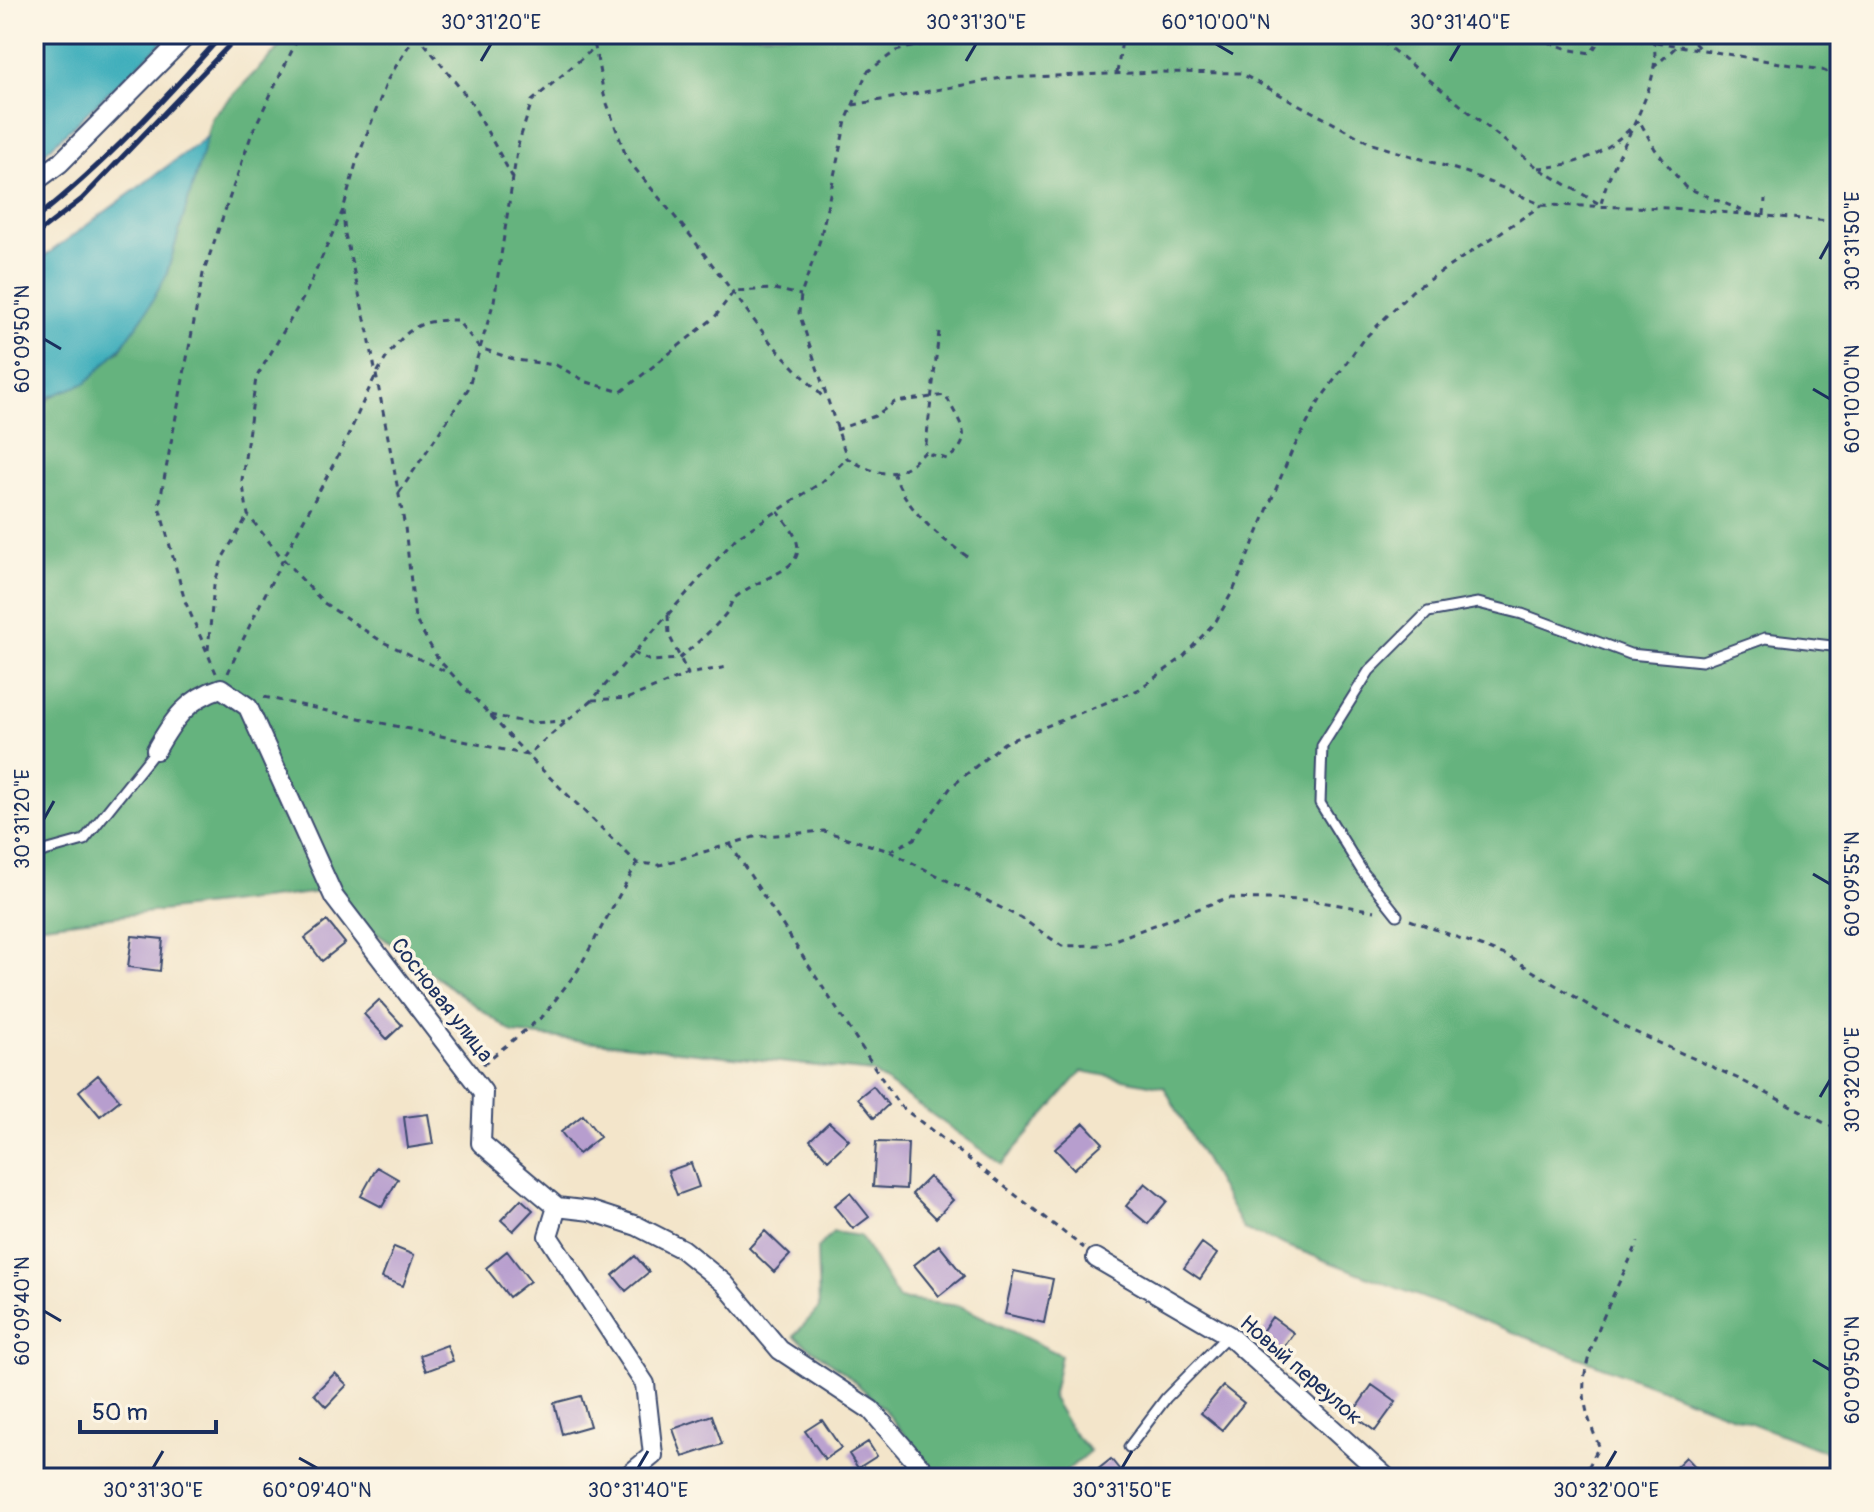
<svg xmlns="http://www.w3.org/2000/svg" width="1874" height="1512" font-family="Pangolin,sans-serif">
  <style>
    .forest { fill: #65b37e; stroke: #40716e; stroke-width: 2 }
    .water { fill: #3eaebb; stroke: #2c6e8c; stroke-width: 2 }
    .building { fill: #b79ece }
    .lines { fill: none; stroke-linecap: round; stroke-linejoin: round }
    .service-casing { stroke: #3b4a6e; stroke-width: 13 }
    .minor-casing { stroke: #3b4a6e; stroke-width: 22 }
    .path { stroke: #3b4a6e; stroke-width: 3; stroke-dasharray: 6 6; stroke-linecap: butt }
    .service { stroke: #fff; stroke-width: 9 }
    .minor { stroke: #fff; stroke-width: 18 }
    .rail { stroke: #1b2f5e; stroke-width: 5 }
    .ticks { fill: none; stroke: #1b2f5e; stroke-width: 3 }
    .labels { text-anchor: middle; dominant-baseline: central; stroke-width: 7; stroke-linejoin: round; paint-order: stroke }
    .street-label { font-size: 22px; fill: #1b2f5e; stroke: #fcf5e5 }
    .neatline { fill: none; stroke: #1b2f5e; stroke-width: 3 }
    .ticks-label { font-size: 20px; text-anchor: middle; fill: #1b2f5e }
  </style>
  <rect width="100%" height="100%" fill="#fcf5e5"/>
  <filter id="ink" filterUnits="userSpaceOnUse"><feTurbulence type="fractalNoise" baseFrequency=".0125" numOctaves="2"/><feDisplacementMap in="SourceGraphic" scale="16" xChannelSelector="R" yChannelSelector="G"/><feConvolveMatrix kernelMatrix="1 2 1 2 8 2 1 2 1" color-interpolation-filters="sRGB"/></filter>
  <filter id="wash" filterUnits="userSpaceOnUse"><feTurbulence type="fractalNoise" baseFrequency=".006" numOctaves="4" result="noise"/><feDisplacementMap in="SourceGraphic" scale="32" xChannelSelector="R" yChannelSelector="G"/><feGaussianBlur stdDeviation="1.8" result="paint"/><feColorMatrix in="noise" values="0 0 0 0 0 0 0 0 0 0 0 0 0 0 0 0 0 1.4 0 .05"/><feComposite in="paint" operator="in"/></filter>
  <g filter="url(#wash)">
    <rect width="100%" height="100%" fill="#f3e5ca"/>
    <!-- forest -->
    <path class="forest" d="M292,34H1840V1457L1243,1229L1164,1087L1082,1071L1002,1164L872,1072L513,1033L320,892L34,926V394L46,401L120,350L166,276L212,117Z
      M833,1232L860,1236L899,1299L960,1306L1061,1355L1052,1398L1074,1434L1090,1451L1058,1478H939L883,1408L845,1373L794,1336L819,1308L817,1249Z
      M733,1468L768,1478H687Z"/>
    <!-- water -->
    <path class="water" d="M34,34H171L34,163Z
      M207,137L166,276L146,312L122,346L86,383L41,400L34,396V264Z"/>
    <g id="blocks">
      <!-- building -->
      <path class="building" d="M327,921L345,943L322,961L305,938Z
        M132,936L163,939L160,971L128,967Z
        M379,1000L402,1025L387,1039L364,1014Z
        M98,1075L120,1100L100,1116L79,1091Z
        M873,1086L888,1105L874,1118L858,1098Z
        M428,1114L433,1144L408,1148L404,1117Z
        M583,1115L600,1137L578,1154L561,1132Z
        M829,1122L849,1140L828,1160L810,1140Z
        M1084,1123L1103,1143L1074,1169L1055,1149Z
        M876,1142L908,1143L906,1189L873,1187Z
        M691,1163L699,1187L677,1195L668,1171Z
        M377,1167L398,1179L382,1207L361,1196Z
        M929,1177L953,1200L936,1218L912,1194Z
        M1145,1183L1167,1201L1148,1224L1126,1206Z
        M850,1193L869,1217L853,1229L834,1206Z
        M521,1199L533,1210L513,1231L501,1220Z
        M765,1231L790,1255L774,1272L749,1248Z
        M1202,1243L1217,1254L1200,1279L1184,1268Z
        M939,1245L964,1276L939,1296L914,1265Z
        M394,1247L414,1255L403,1286L382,1278Z
        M507,1251L530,1281L509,1297L486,1268Z
        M635,1256L649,1272L626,1291L613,1275Z
        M1014,1271L1053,1279L1044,1323L1005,1314Z
        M1272,1317L1294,1333L1281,1351L1259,1336Z
        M447,1345L453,1361L426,1371L420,1355Z
        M335,1373L347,1385L326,1407L314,1394Z
        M1372,1385L1396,1402L1375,1431L1352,1414Z
        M1223,1386L1244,1403L1222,1430L1201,1413Z
        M581,1396L590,1426L562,1434L554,1403Z
        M712,1415L722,1444L683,1457L673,1429Z
        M822,1420L841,1448L825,1459L805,1431Z
        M868,1442L877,1456L858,1468L849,1454Z
        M1686,1457L1706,1478H1665Z
        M1111,1459L1126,1478H1087Z"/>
    </g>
  </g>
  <g filter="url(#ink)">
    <use href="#blocks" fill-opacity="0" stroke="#3b4a6e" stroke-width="2"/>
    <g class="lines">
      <!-- service casing -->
      <g class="service-casing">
        <path id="service" d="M34,854L84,840L156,750
          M1397,915L1362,871L1320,803L1322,746L1369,671L1428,612L1478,603L1522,614L1630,654L1702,661L1765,638L1840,647
          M1129,1447L1166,1398L1228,1335"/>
      </g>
      <!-- minor casing -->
      <g class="minor-casing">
        <path id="minor" d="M34,182L60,163L188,34
          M156,750C173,720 188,698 221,688L248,707L334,897L483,1092L481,1143L557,1207L591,1211L637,1226L682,1249L724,1283L780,1350L871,1410L930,1478
          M557,1207L548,1236L645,1384L653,1455L625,1478
          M1096,1258L1228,1335L1387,1478"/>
      </g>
      <!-- path -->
      <path class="path" d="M416,34L388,79L357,160L343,210L305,295L256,378L242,480L248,515L282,558L324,603L381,641L447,672
        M417,34L471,102L513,178
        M588,34L595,47L604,95L627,159L690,235L771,343L823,397
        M1373,34L1538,168L1601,205C1608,158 1671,82 1651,34
        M1526,34L1571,50L1591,53L1604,34
        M1686,34L1700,49
        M1656,42L1822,70L1840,78
        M1653,68L1677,46
        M1117,73L1123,34
        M853,105L1002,78L1158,72L1240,73L1372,144L1468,173L1542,205L1670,208L1840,222
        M1538,168C1582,165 1608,152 1639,120L1655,149L1685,187L1753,215
        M343,210L345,234L368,332L405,527L415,619L438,659L527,755L592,700L736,538L822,482L847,458
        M1764,215L1765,199
        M939,332L925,452C896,481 880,477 847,458L799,313L801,295L820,240L846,121L867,72L896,51L963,34
        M836,430L875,416L895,402L946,395C958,423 978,438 947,459L926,453
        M893,472C908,512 937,536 971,559
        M399,493L468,389L494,301L518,145L532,101L595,47
        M668,615L669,635L688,674
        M208,650L214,585L223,557L248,515
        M633,653L651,661L679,659C693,646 712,631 724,616C730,610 730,601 737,596C772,569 828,569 778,512
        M216,673L185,601L159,506L203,274L252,133L300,34
        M228,673C261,597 302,524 341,450C361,412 372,370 402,338C418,321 435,320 457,320L480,348L516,360L556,365L587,382L621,392L715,317L734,291L774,289L801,295
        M264,697L527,755L637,863L660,865L754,837L824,831L889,851L1021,918L1062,946L1101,945L1227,898L1309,900L1375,911
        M592,700L629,698L688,674L727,667
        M490,715L530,723L565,721
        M730,844L899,1105L1084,1248
        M890,851L914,839L951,787L1004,743L1138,690L1182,658L1216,621L1234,589L1291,453L1320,400L1362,341L1412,291L1542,205
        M1410,920L1508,956L1624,1027L1739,1079L1840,1131
        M483,1064L543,1016L578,970L637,863
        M1583,1478L1599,1446C1592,1429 1585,1412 1584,1393C1580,1354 1622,1279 1638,1242"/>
      <!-- service -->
      <use href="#service" class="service"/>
      <!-- minor -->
      <use href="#minor" class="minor"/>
      <!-- rail -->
      <path class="rail" d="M34,220C104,165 164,100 223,34
        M34,236L82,199L240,34"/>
    </g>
  </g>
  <!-- ticks -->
  <path class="ticks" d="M1216,44L1233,54M481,61L491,44M966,61L976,44M1450,61L1460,44M1820,259L1830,241M44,339L61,349M1813,389L1830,399M44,819L54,801M1813,874L1830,884M1820,1097L1830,1080M44,1311L61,1321M1813,1360L1830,1370M299,1458L317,1468M153,1468L163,1451M638,1468L648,1451M1122,1468L1132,1451M1606,1468L1616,1451"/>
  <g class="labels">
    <!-- street labels -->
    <g class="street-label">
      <text transform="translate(442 1000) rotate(52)">Сосновая улица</text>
      <text transform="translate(1301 1370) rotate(41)">Новый переулок</text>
    </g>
  </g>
  <!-- margin -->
  <rect width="1874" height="1512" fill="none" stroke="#fcf5e5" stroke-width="88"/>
  <!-- scale -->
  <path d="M80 1420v12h136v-12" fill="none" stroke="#1b2f5e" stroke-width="4"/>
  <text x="92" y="1420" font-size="24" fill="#1b2f5e" stroke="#fcf5e5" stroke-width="6" paint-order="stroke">50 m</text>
  <rect x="44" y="44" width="1786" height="1424" class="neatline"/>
  <g class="ticks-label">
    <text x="491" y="29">30°31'20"E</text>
    <text x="976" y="29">30°31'30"E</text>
    <text x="1216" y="29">60°10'00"N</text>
    <text x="1460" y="29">30°31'40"E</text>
    <text transform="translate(1852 241) rotate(-90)" y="7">30°31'50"E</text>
    <text transform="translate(22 339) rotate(-90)" y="7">60°09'50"N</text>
    <text transform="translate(1852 399) rotate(-90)" y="7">60°10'00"N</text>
    <text transform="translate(22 819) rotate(-90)" y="7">30°31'20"E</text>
    <text transform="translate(1852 884) rotate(-90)" y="7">60°09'55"N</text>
    <text transform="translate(1852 1080) rotate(-90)" y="7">30°32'00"E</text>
    <text transform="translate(22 1311) rotate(-90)" y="7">60°09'40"N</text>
    <text transform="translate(1852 1370) rotate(-90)" y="7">60°09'50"N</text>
    <text x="153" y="1497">30°31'30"E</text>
    <text x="317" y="1497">60°09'40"N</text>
    <text x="638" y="1497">30°31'40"E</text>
    <text x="1122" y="1497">30°31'50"E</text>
    <text x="1606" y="1497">30°32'00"E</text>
  </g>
</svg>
